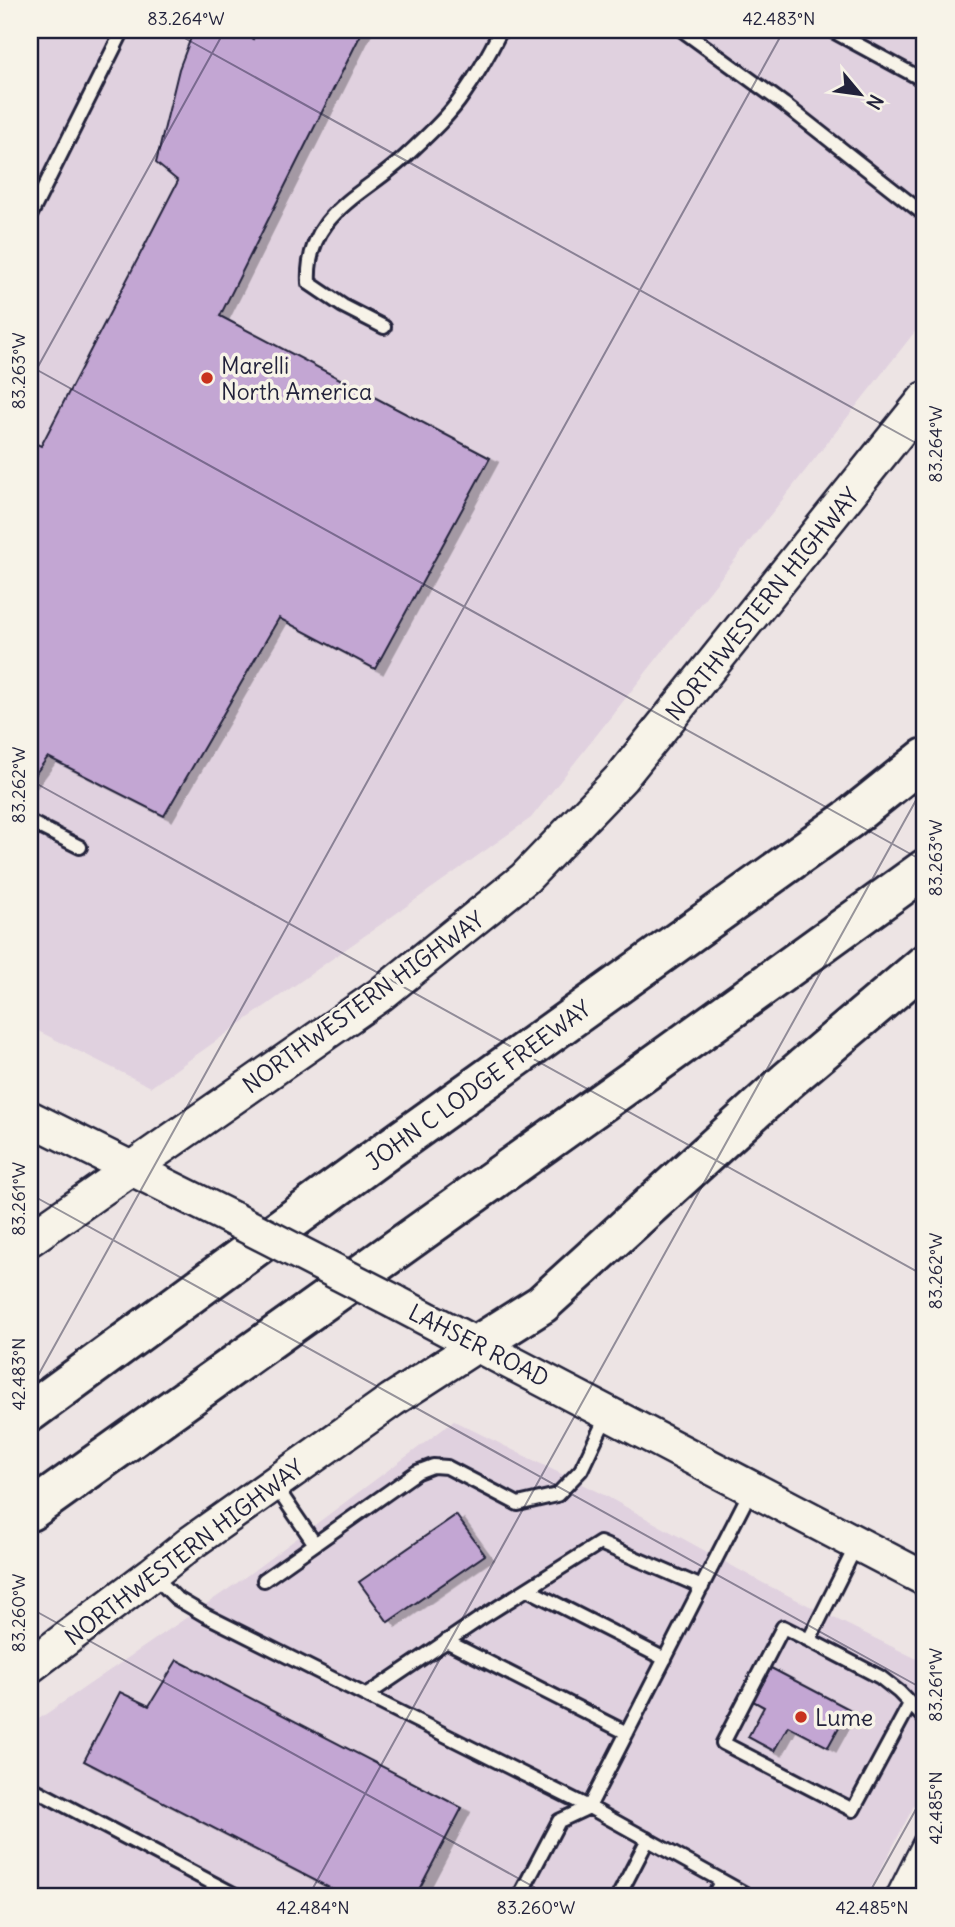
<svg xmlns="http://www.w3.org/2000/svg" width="955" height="1927" font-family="Delius,sans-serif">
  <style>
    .built { fill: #e0d1df }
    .building { fill: #c3a6d3; stroke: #22223b; stroke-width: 2; filter: url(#shadow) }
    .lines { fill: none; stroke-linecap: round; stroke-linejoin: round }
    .service-casing { stroke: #22223b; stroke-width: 18 }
    .minor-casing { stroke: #22223b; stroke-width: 28 }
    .secondary-casing { stroke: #22223b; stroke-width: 38 }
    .motorway-casing { stroke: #22223b; stroke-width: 44 }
    .service { stroke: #f7f3e8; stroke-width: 12 }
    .minor { stroke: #f7f3e8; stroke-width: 23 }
    .secondary { stroke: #f7f3e8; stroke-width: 33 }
    .motorway { stroke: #f7f3e8; stroke-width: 38 }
    .secondary-bridge-casing { stroke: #22223b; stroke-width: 38; stroke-linecap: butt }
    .secondary-bridge { stroke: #f7f3e8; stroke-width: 33 }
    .ticks { fill: none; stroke: #22223b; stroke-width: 2; stroke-opacity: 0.45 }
    .poi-dot { fill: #c8321e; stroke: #f7f3e8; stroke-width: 2.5 }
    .labels { text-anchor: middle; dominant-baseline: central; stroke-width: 7; stroke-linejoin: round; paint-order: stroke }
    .poi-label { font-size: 23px; fill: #22223b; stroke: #f7f3e8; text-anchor: start }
    .street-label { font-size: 23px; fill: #22223b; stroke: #f7f3e8 }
    .neatline { fill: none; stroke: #22223b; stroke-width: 2.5 }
    .ticks-label { font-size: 18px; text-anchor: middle; fill: #22223b }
  </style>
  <defs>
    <filter id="shadow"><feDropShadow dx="8" dy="4.5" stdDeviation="0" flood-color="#0004"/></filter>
  </defs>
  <rect width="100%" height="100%" fill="#ede4e4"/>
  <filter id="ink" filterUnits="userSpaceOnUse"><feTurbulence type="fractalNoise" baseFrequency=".0143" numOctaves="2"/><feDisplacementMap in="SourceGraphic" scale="14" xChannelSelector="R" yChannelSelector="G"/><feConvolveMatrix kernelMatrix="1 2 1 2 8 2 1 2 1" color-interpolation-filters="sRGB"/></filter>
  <g filter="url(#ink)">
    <!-- built -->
    <path class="built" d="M30,30H925V319L531,818L151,1087L30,1027Z
      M454,1421L606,1496L763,1583L925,1663V1784L867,1897H30V1725L237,1583Z"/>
    <!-- building -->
    <path class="building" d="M201,30H236L253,39L257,30H363L220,316L490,458L375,669L279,618L164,816L48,757L30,781V441L41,446L178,181L156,163L179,69L192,35Z
      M456,1515L485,1555L388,1622L359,1582Z
      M177,1660L462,1808L415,1897H347L84,1761L120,1692L149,1706Z
      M771,1668L849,1709L828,1747L788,1726L774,1751L748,1737L764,1707L753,1701Z"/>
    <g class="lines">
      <!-- service casing -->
      <g class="service-casing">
        <path id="service" d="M682,30L784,104L925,215
          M831,30L925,81
          M30,216L123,30
          M384,327L343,306L309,283C305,212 366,195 408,154C427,136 449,116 463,95C478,74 490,52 501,30
          M30,822L80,847
          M274,1484L315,1544
          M857,1544L809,1640L880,1677L899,1692L925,1719
          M152,1574L176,1598L205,1615L589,1807L751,1490
          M264,1580L417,1472L433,1466L447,1467L518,1504L557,1495L581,1470L607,1415
          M527,1589L665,1659
          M809,1640L783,1627L723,1743L853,1810L910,1704
          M446,1641L627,1733
          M367,1695L478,1620L600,1543L702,1587
          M30,1787L239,1897
          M519,1897L559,1821L589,1807L751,1897
          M618,1897L648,1839
          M713,1897L721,1882"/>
      </g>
      <!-- minor casing -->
      <g class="minor-casing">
        <path id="minor" d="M898,1897L925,1843"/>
      </g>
      <!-- secondary casing -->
      <g class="secondary-casing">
        <path id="secondary" d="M30,1118L233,1219
          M30,1239L380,995L525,878L622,777L925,399
          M395,1302L925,1579
          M30,1666L152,1574L192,1542L392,1400L477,1345"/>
      </g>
      <!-- motorway casing -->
      <g class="motorway-casing">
        <path id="motorway" d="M477,1345L542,1304L787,1081L925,964
          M30,1412L393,1146L849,819L925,758
          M30,1511L668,1055L925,869"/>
      </g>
      <!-- service -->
      <use href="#service" class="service"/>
      <!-- minor -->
      <use href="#minor" class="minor"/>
      <!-- secondary -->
      <use href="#secondary" class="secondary"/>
      <!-- motorway -->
      <use href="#motorway" class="motorway"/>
      <!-- secondary-bridge casing -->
      <g class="secondary-bridge-casing">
        <path id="secondary-bridge" d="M233,1219L395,1302"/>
      </g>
      <!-- secondary-bridge -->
      <use href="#secondary-bridge" class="secondary-bridge"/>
    </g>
  </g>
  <!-- ticks -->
  <path class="ticks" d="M170,30L925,448M917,30L925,34M30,366L925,862M30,381L225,30M30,780L925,1276M30,1194L925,1690M30,1390L784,30M30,1608L552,1897M308,1897L925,784M867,1897L925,1793"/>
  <!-- markers -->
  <g class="poi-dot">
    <circle cx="207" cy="378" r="7"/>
    <circle cx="801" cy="1717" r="7"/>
  </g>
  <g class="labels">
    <!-- poi labels -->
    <g class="poi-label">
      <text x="221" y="365">Marelli<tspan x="221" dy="26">North America</tspan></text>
      <text x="815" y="1717">Lume</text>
    </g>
    <!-- street labels -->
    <g class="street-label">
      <text transform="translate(762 604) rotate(-51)">NORTHWESTERN HIGHWAY</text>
      <text transform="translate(363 1002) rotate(-36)">NORTHWESTERN HIGHWAY</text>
      <text transform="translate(478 1085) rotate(-36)">JOHN C LODGE FREEWAY</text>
      <text transform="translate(479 1345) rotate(27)">LAHSER ROAD</text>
      <text transform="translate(184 1552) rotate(-37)">NORTHWESTERN HIGHWAY</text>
    </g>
  </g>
  <!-- margin -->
  <rect width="955" height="1927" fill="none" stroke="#f7f3e8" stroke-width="77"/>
  <!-- north arrow -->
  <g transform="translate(860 94) rotate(119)" stroke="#f7f3e8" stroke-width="5" paint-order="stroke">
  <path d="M0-5L12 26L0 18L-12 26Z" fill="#22223b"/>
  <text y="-10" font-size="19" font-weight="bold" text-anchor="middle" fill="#22223b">N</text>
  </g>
  <rect x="38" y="38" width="878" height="1850" class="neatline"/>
  <g class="ticks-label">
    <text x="186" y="25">83.264°W</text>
    <text x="779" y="25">42.483°N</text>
    <text transform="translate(19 371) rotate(-90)" y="6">83.263°W</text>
    <text transform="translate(936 444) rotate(-90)" y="6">83.264°W</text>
    <text transform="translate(19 785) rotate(-90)" y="6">83.262°W</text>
    <text transform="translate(936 858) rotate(-90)" y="6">83.263°W</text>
    <text transform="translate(19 1199) rotate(-90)" y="6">83.261°W</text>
    <text transform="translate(936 1271) rotate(-90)" y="6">83.262°W</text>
    <text transform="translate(19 1374) rotate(-90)" y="6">42.483°N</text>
    <text transform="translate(19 1613) rotate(-90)" y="6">83.260°W</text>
    <text transform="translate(936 1685) rotate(-90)" y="6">83.261°W</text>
    <text transform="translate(936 1808) rotate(-90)" y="6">42.485°N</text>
    <text x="313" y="1914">42.484°N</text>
    <text x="536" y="1914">83.260°W</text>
    <text x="872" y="1914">42.485°N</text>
  </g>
</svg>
